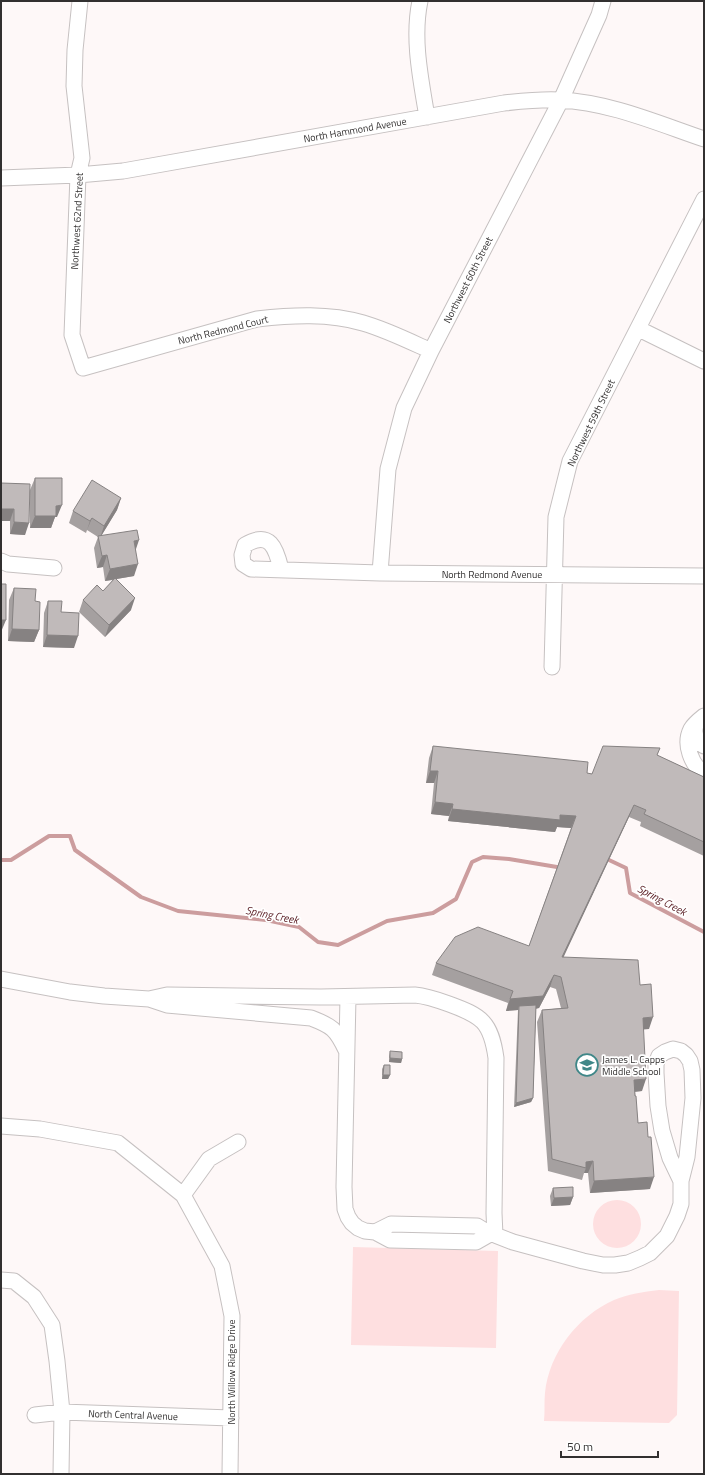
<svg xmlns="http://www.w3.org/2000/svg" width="705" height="1475" font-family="'Titillium Web',sans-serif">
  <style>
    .green { fill: #fedfe0 }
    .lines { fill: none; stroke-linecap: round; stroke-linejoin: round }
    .stream { stroke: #cc9d9e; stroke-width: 4 }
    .minor-casing { stroke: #c6c1c1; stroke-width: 17 }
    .minor { stroke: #fff; stroke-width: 15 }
    .wall { fill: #a5a0a0 }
    .shaded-wall { fill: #868282 }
    .building { fill: #c0baba; stroke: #868282 }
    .labels { text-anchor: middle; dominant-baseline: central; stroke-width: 3.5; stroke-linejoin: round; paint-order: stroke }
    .street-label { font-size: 10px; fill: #323030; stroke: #fff }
    .poi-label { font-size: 10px; fill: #323030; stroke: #fff; text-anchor: start }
    .water-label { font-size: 11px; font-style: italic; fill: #5f242a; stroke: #fff }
  </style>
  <rect width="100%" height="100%" fill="#fef8f8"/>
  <!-- green -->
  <path class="green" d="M593 1224a24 24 0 1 1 48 0a24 24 0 1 1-48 0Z
    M353,1247L498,1251L496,1348L351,1345Z
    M659,1290L679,1291L677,1415L669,1423L544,1421C545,1412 544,1402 545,1393C549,1353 578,1316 614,1300C628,1294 643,1292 659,1290Z"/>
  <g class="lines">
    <!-- stream -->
    <path class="stream" d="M1,860H11L49,836H70L75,850L141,897L178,911L266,920L299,927L318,942L338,945L387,921L433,913L456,899L472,862L483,857L509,859L557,867
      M609,860L626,868L630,893L704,932"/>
    <!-- minor casing -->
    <g class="minor-casing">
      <path id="minor" d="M80,1L75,50L74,86L82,158L78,175L72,335L83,368L257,319C292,315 329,313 363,323C387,330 409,341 431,351
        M420,1C412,39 421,80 427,117
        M1,178L78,175L123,171L504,103C523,101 541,99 559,100C609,102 657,123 704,139
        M639,329L704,361
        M1,561L8,564L54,568
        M281,569C276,548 270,530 245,545L242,555L243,564L251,569L380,573L704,576
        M380,573L388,469L404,408L431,351L561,100L599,15L603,1
        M552,667L556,517L570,461L704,199
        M704,716C699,720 694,724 691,729C683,745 692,765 704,774
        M696,725C693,734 696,741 704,746
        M1,979L70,992L104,996L149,999L167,1005L311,1018C332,1026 336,1029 346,1050
        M348,997L344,1187L345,1209L348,1217L352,1223L358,1228L365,1231L375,1232L390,1240L476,1242L490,1234
        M149,999L167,995L321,997L415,995C427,996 438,1000 449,1004C482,1016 491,1022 496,1058L494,1213L495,1235
        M1,1126L40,1129L118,1143L183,1195L222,1266L232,1316L230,1474
        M183,1195L209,1159L238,1142
        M375,1232L391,1224L477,1226L490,1234L495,1235L513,1242L583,1261L603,1265H615L628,1263L640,1258L650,1253L667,1236L677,1216L681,1204V1181L687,1157L693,1098L692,1070L690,1061L686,1055L681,1051L673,1049L665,1052L659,1056L656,1064V1073L658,1106L662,1131L670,1158L681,1181
        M1,1280L14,1281L34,1297L52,1325L57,1361L62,1412L61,1474
        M35,1415L62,1412L231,1418"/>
    </g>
    <!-- minor -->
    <use href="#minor" class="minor"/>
  </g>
  <!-- wall -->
  <path class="wall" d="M35,478L57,517H55L51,528H30V491L25,535L10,534V521H1L30,490Z
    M121,498L117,510L101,536L136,549L134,576L116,579L131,610L105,637L79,612L83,600L103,591L113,580L105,581L103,567L97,568L94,548L98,537L87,530L86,533L69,523L73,511Z
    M14,588L35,601L39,630L34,642L8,641L9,600Z
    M48,601L61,612L74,648L43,647L44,613Z
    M433,746L592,774L660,748L657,755L704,777V856L640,826L641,822L629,817L563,957L640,985L649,1029H643L642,1091L635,1092L638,1123L650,1189L590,1193L588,1173H584L582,1180L548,1171L537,1022L542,1010L561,1008L556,989L550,987L539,1008L536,1009L533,1098L531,1102L514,1107L518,1010L506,1011L508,1003L432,975L436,963L529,946L571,828L557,827L555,832L448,821L449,816L431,814L434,783H426L429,758Z
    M390,1051L402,1059L401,1063L389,1062V1056Z
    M384,1065L390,1075L388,1079H382V1069Z
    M553,1188L573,1197L570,1205L551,1206L550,1196Z"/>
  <!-- shaded-wall -->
  <path class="shaded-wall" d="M121,498L117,510L100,538L104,526Z
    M62,505L57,517H55L51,528H30L35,516L56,506Z
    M1,509H14L10,521H1Z
    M92,518L87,530L86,533L90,521Z
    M14,522L29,523L25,535L10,534Z
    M139,540L135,552L134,541Z
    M107,555L103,567L97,568L102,556Z
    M138,564L134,576L105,581L110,569Z
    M135,598L131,610L105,637L109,625Z
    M1,620H6L1,632Z
    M12,629L39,630L34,642L8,641Z
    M47,635L78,636L74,648L43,647Z
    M430,771H438L434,783H426Z
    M435,802L453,804L449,816L431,814Z
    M634,805L629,817L558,969L562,957Z
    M452,809L560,815L576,816L571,828L557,827L555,832L448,821Z
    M554,975L550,987L539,1008L519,1010V1006L518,1010L506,1011L510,999Z
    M653,1017L649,1029L638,1030L643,1018Z
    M390,1058L402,1059L401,1063L389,1062Z
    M383,1075H390L388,1079H382Z
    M646,1079L642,1091L629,1092L634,1080Z
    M533,1098L531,1102L514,1107L516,1103Z
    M593,1161L588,1173H584L586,1168V1162Z
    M654,1177L650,1189L590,1193L594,1181Z
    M573,1197L570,1205L551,1206L554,1198Z"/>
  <!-- building -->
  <path class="building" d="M35,478H62V505L56,506V516H35Z
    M92,480L121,498L104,526L92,518L90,521L73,511Z
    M1,483L30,484L29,523L14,522V509H1Z
    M137,530L139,540L134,541L138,564L110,569L107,555L102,556L98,536Z
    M115,578L135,598L109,625L83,600L97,585L103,591Z
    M1,584H6V620H1Z
    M14,588L36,589L35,601L40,602L39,630L12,629Z
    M48,601H62L61,612L79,613L78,636L47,635Z
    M433,746L588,762L587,773L592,774L603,746L660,748L657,755L704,777V842L644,814L646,810L634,805L562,957L638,960L640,985L651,984L653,1017L643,1018L646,1079L634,1080L635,1096H636L638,1123L647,1122L648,1137H651L654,1177L594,1181L593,1161L586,1162V1168L552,1159L542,1010L568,1008L561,977L554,975L543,996L510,999L513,991L436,963L455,937L478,927L529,946L576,816L560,815V820L452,809L453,804L435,802L438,771H430Z
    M536,1005L533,1098L516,1103L519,1006Z
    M390,1051L402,1052V1059L390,1058Z
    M384,1065H390V1075H383Z
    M573,1187V1197L554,1198L553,1188Z"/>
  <!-- icons -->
  <defs>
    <g id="school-ring" transform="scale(1.15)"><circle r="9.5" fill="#fff" stroke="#3f8788" stroke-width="1.5"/><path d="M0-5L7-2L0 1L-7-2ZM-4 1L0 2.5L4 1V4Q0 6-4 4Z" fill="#3f8788"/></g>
  </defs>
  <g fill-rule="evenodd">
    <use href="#school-ring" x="587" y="1065"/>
  </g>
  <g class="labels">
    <!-- street labels -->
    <g class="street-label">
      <text transform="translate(355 130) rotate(-10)">North Hammond Avenue</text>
      <text transform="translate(77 221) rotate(-87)">Northwest 62nd Street</text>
      <text transform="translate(468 280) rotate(-63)">Northwest 60th Street</text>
      <text transform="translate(223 330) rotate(-14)">North Redmond Court</text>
      <text transform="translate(591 423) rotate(-64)">Northwest 59th Street</text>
      <text x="492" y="574">North Redmond Avenue</text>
      <text transform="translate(231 1372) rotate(-90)">North Willow Ridge Drive</text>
      <text transform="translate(133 1415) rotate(2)">North Central Avenue</text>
    </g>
    <!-- poi labels -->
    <g class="poi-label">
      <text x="602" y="1059">James L. Capps<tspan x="602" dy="12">Middle School</tspan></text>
    </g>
    <!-- water labels -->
    <g class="water-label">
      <text transform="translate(662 900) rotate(28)">Spring Creek</text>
      <text transform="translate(272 915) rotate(11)">Spring Creek</text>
    </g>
  </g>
  <!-- border -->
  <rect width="705" height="1475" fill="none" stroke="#323030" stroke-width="4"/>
  <!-- scale -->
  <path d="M561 1451v6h97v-6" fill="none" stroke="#323030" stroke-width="2"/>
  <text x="567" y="1451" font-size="12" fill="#323030" stroke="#ffffff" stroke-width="3" paint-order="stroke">50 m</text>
</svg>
